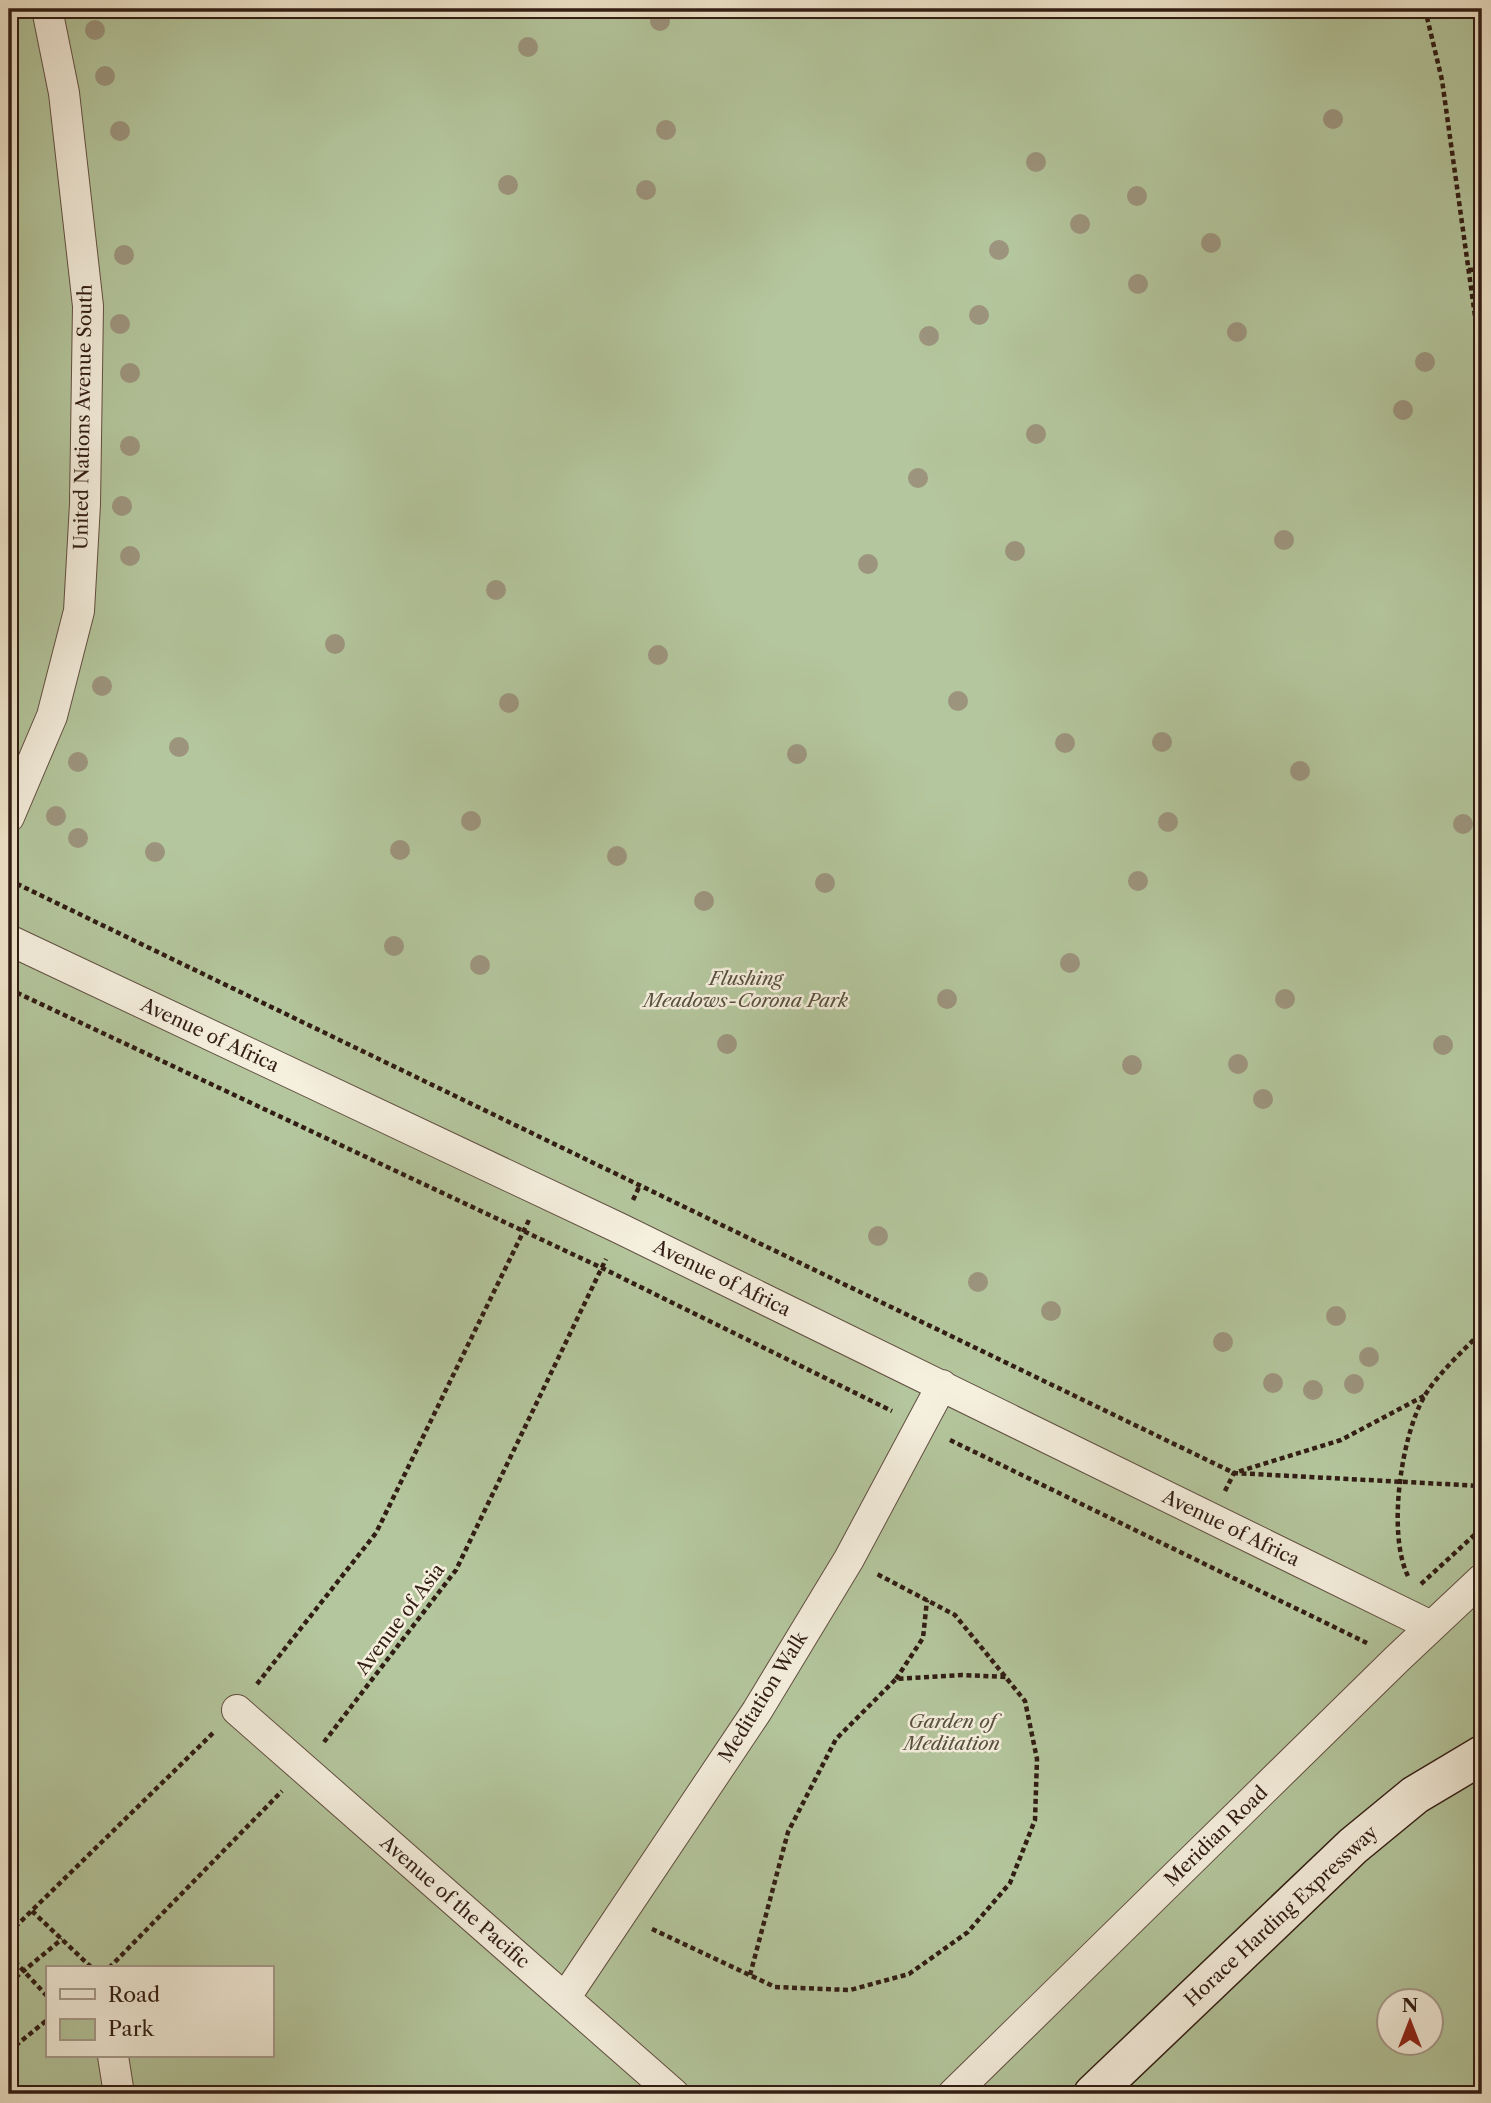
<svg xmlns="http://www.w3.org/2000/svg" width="1491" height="2103" font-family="'Libre Caslon Text',serif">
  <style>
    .green { fill: #b4c69d; stroke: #727258; stroke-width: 2; fill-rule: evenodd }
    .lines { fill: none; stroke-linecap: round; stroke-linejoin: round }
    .street-casing { stroke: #614f42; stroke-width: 32 }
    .secondary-casing { stroke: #311d14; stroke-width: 41 }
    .path { stroke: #311d14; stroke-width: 4.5; stroke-dasharray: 5 3.5; stroke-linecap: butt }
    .street { stroke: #f5efde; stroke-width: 30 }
    .secondary { stroke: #f5efde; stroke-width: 38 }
    .tree { fill: #9c947d }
    .labels { text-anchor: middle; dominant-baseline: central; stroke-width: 5; stroke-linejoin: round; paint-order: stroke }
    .street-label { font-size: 19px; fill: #311d14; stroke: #f5efde }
    .park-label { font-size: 19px; font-style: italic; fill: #58503d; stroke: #f5efde }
  </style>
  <rect width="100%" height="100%" fill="#f0e6cc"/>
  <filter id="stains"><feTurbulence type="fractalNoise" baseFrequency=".00286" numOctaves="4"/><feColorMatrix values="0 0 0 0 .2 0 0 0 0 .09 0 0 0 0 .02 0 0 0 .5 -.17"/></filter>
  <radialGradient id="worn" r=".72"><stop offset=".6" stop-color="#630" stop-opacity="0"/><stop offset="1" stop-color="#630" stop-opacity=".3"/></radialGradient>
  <!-- green -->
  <path class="green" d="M9,9H1482V2094H9ZM47,1968H271V2056H47ZM1390,2002H1432V2044H1390Z"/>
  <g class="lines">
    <!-- street casing -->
    <g class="street-casing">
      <path id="street" d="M9,817L52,716L79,611L85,504L88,306L64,93L47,9
        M9,940L619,1228L1431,1626
        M237,1710L674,2094
        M565,1998L757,1711L849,1559L942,1385
        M113,2056L119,2094
        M953,2094L1397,1659L1482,1579"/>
    </g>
    <!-- secondary casing -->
    <g class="secondary-casing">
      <path id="secondary" d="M1093,2094L1353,1846L1415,1795L1482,1755"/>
    </g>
    <!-- path -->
    <path class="path" d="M1425,9L1442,80L1482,366
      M1468,270L1482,269
      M9,880L1234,1473L1482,1486
      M9,989L602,1268L892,1411
      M633,1200L640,1185
      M1481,1333L1482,1310
      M950,1440L1367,1643
      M1225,1491L1234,1473L1341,1440L1424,1396
      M1408,1576C1387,1534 1401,1437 1424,1397C1435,1377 1465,1348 1482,1332
      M1421,1584L1482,1528
      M896,1679L923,1638L927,1600
      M257,1684L376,1533L529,1220
      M324,1742L456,1570L606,1259
      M32,1911L92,1968
      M652,1929L775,1987L850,1990L909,1974L968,1932L1010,1883L1035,1820L1037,1759L1025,1701L955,1615L877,1574
      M9,1933L214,1732
      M9,1955L47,1996
      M109,1968L282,1791
      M750,1975L788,1832L836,1739L896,1679L962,1675L1006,1677
      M9,1983L62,1939
      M9,2051L47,2020"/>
    <!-- street -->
    <use href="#street" class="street"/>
    <!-- secondary -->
    <use href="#secondary" class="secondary"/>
  </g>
  <!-- trees -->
  <g class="tree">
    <circle cx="660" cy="21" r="10"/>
    <circle cx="95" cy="30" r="10"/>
    <circle cx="528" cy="47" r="10"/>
    <circle cx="105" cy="76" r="10"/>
    <circle cx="1333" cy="119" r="10"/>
    <circle cx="666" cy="130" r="10"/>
    <circle cx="120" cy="131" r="10"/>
    <circle cx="1036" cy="162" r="10"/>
    <circle cx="508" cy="185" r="10"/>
    <circle cx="646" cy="190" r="10"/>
    <circle cx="1137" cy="196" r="10"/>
    <circle cx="1080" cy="224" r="10"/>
    <circle cx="1211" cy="243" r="10"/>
    <circle cx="999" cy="250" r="10"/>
    <circle cx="124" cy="255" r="10"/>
    <circle cx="1138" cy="284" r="10"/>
    <circle cx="979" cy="315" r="10"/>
    <circle cx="120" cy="324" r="10"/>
    <circle cx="1237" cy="332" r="10"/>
    <circle cx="929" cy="336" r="10"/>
    <circle cx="1425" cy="362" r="10"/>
    <circle cx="130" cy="373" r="10"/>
    <circle cx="1403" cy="410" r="10"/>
    <circle cx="1036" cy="434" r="10"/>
    <circle cx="130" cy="446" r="10"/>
    <circle cx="918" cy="478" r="10"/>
    <circle cx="122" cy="506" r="10"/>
    <circle cx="1284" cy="540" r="10"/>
    <circle cx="1015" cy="551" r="10"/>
    <circle cx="130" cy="556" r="10"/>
    <circle cx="868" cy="564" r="10"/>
    <circle cx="496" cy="590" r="10"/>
    <circle cx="335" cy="644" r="10"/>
    <circle cx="658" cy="655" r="10"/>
    <circle cx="102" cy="686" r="10"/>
    <circle cx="958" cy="701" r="10"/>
    <circle cx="509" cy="703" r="10"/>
    <circle cx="1162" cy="742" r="10"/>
    <circle cx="1065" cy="743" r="10"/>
    <circle cx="179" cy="747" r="10"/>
    <circle cx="797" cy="754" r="10"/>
    <circle cx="78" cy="762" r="10"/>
    <circle cx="1300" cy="771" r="10"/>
    <circle cx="56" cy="816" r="10"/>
    <circle cx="471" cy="821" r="10"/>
    <circle cx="1168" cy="822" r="10"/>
    <circle cx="1463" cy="824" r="10"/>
    <circle cx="78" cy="838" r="10"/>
    <circle cx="400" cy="850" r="10"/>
    <circle cx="155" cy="852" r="10"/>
    <circle cx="617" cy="856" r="10"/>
    <circle cx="1138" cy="881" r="10"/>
    <circle cx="825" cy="883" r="10"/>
    <circle cx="704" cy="901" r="10"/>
    <circle cx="394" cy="946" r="10"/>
    <circle cx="1070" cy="963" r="10"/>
    <circle cx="480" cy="965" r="10"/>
    <circle cx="947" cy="999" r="10"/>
    <circle cx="1285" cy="999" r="10"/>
    <circle cx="727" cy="1044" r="10"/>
    <circle cx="1443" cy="1045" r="10"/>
    <circle cx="1238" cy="1064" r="10"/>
    <circle cx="1132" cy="1065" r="10"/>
    <circle cx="1263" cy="1099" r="10"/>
    <circle cx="878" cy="1236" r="10"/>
    <circle cx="978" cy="1282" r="10"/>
    <circle cx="1051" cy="1311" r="10"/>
    <circle cx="1336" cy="1316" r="10"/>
    <circle cx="1223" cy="1342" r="10"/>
    <circle cx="1369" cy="1357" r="10"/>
    <circle cx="1273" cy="1383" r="10"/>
    <circle cx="1354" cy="1384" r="10"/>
    <circle cx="1313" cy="1390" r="10"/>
  </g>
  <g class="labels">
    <!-- street labels -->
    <g class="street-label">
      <text transform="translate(83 417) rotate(-89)">United Nations Avenue South</text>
      <text transform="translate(210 1035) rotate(25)">Avenue of Africa</text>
      <text transform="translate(722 1278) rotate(26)">Avenue of Africa</text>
      <text transform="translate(1231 1528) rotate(26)">Avenue of Africa</text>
      <text transform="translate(400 1619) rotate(-53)">Avenue of Asia</text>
      <text transform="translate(763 1697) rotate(-58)">Meditation Walk</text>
      <text transform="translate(1216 1836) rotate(-44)">Meridian Road</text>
      <text transform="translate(455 1902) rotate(41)">Avenue of the Pacific</text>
      <text transform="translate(1281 1916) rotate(-43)">Horace Harding Expressway</text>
    </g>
    <!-- park labels -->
    <g class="park-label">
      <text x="746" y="978">Flushing<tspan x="746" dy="22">Meadows-Corona Park</tspan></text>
      <text x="952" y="1721">Garden of<tspan x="952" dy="22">Meditation</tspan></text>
    </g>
  </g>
  <!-- margin -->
  <rect width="1491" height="2103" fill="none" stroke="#f0e6cc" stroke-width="35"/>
  <rect x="10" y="10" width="1470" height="2082" fill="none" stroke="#311d14" stroke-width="3.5"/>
  <rect x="18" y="18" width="1456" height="2068" fill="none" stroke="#311d14" stroke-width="2"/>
  <!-- legend -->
  <rect x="46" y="1966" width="228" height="91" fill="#f5efde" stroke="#a79b8d" stroke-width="2"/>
  <rect x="60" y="1989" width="35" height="10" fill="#f5efde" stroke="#a79b8d" stroke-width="2"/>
  <text x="108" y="2002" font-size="21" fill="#311d14">Road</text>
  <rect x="60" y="2019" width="35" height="21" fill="#b4c69d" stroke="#a79b8d" stroke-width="2"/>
  <text x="108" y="2036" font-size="21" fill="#311d14">Park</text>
  <!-- north arrow -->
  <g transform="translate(1410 2022)"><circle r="33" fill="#f5efde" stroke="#a79b8d" stroke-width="2"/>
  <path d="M0-5L12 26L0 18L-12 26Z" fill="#8f2418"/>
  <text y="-10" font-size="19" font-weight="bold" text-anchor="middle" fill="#311d14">N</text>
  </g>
  <rect width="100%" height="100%" filter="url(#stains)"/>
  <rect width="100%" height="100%" fill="url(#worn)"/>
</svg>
